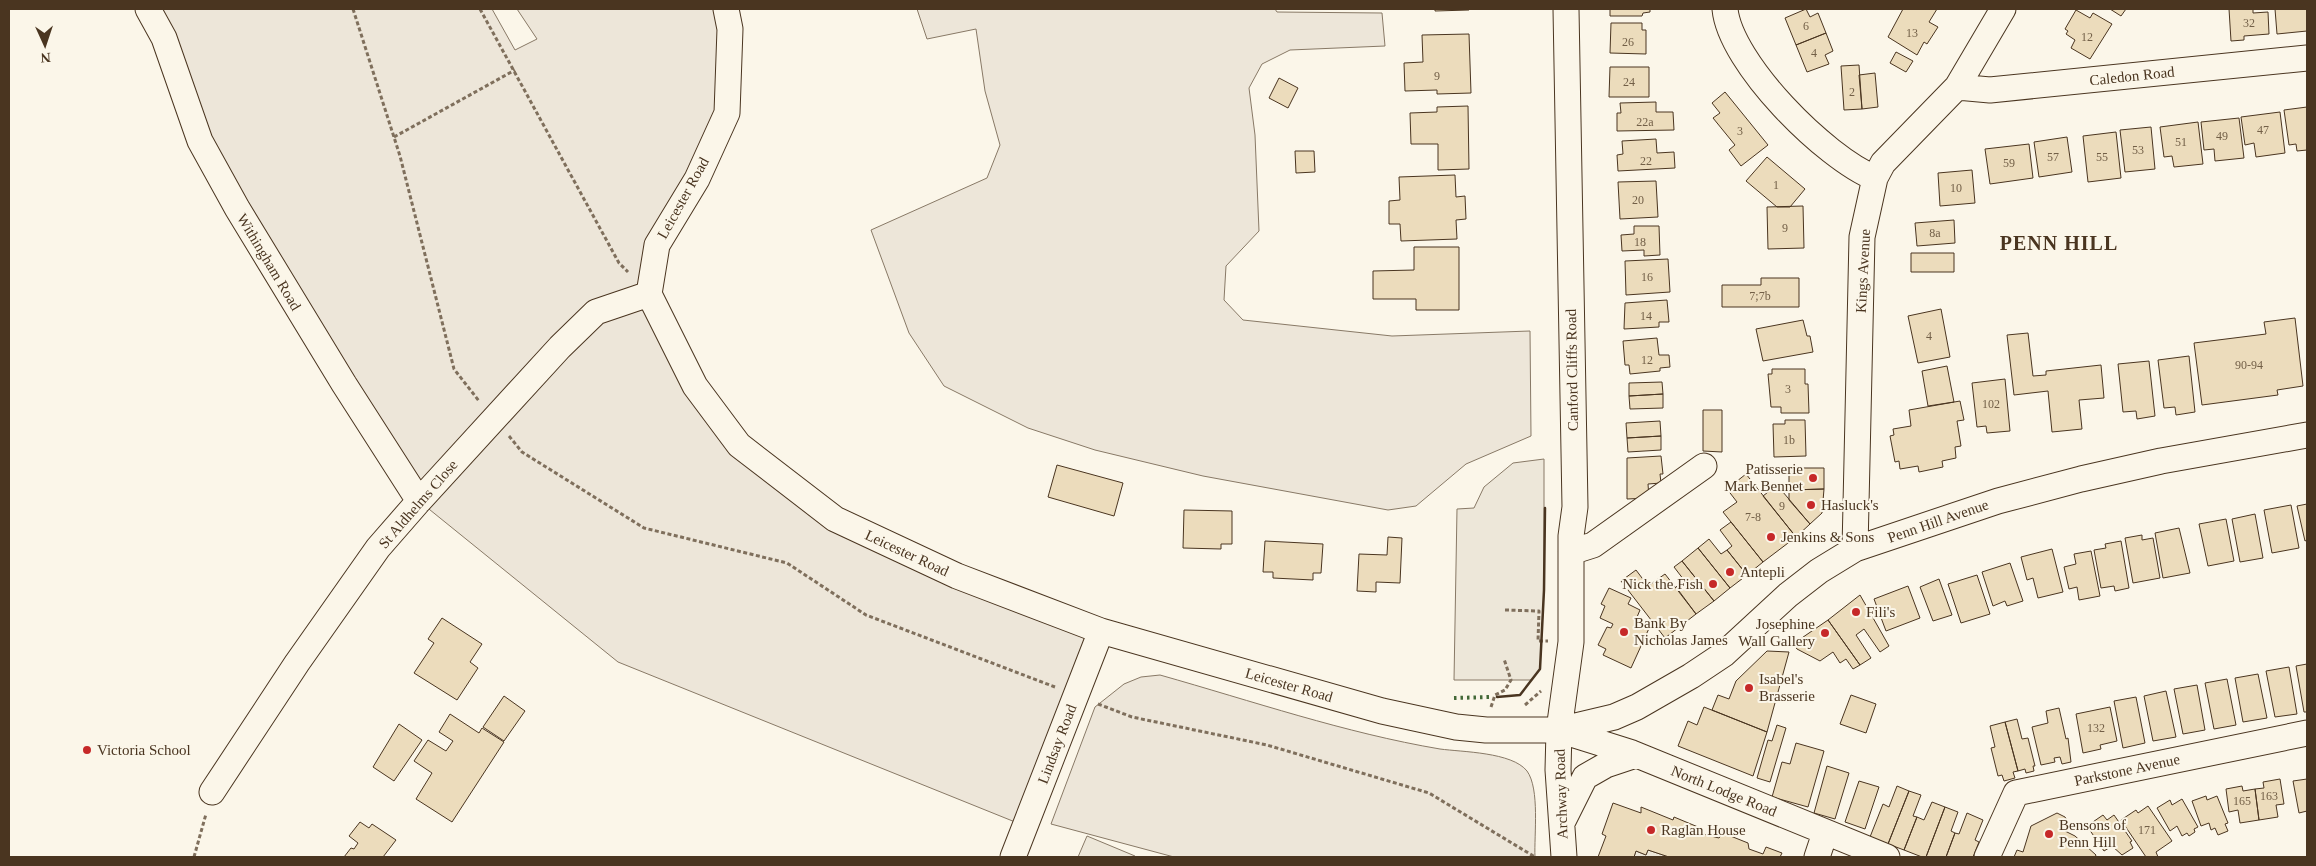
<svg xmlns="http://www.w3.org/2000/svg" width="2316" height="866" font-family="Georgia,serif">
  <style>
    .green { fill: #ede6d9; stroke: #887966 }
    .parking { fill: #ede7d9; stroke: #887966 }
    .building { fill: #ecdcbc; stroke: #4a3520 }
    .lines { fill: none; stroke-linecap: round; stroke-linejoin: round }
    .minor-casing { stroke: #4a3520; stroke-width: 27 }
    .path { stroke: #7f6f5c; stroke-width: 3; stroke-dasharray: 4 2.5; stroke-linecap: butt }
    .minor { stroke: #fbf6e9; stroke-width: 25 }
    .hedge { stroke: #436837; stroke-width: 4; stroke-dasharray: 2.5 4; stroke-linecap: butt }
    .wall { stroke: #4a3520; stroke-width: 2.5 }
    .poi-dot { fill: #c62828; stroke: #fbf6e9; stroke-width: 2 }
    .labels { text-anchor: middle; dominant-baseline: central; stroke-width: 4; stroke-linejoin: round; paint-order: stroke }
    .number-label { font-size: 12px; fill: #725f47 }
    .street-label { font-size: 15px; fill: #4a3520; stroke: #fbf6e9 }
    .poi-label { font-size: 15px; fill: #4a3520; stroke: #fbf6e9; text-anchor: start }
    .district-label { font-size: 20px; font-weight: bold; letter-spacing: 1px; fill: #4a3520; stroke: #fbf6e9 }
  </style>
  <rect width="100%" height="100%" fill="#fbf6e9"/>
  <!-- green -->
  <path class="green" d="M148,9H492L515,50L537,39L517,9H726L727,113L649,294L695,386L835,519L1101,631L1025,826L618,662L419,501L237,208Z
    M917,9H1275L1277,12L1382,13L1385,46L1290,50L1262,64L1249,88L1255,135L1259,231L1226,266L1224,300L1243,320L1392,336L1530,331L1531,436L1466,464L1416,506L1388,510L1203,476L1095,450L1028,428L944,386L909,333L871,230L987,178L1000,145L985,91L976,29L927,39Z
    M1160,675C1252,701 1345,733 1440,749C1462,752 1512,752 1527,771C1540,789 1534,835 1535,857H1174L1051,824L1095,707L1124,684L1141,677Z"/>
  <!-- parking -->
  <path class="parking" d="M1544,459V590L1540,669L1531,680H1454L1457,509L1474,508L1484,487L1513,463Z
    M1087,836L1135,856L1134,857H1078Z
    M1648,850L1669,857H1634L1636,851L1646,855Z"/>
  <!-- building -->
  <path class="building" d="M1435,9H1469V10L1435,11Z
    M1610,9H1650V12L1643,13L1642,16H1610Z
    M1806,9L1810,17L1818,13L1826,33L1796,45L1785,18Z
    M1903,9H1937L1929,22L1938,27L1927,44L1924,42L1917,55L1888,37Z
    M2110,9H2126L2121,16Z
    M2229,9H2253V13L2268,12L2269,34L2244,36V40L2231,41Z
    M2275,9H2307V31L2277,34Z
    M2076,10L2090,18L2093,13L2112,24L2090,59L2071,48L2075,40L2066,34L2068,31L2065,29Z
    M1611,23H1642V30H1646V54L1610,53Z
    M1826,33L1833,51L1825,55L1829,64L1807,72L1796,45Z
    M1469,34L1471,93L1437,94V90L1405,91L1404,63L1423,62L1422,35Z
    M1896,52L1913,61L1906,72L1890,63Z
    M1859,65L1862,109L1844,110L1841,66Z
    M1610,67H1649V97H1609Z
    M1875,73L1878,107L1862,109L1859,75Z
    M1279,78L1298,88L1288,108L1269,98Z
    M1725,92L1768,145L1741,166L1729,150L1735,145L1713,118L1720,113L1712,103Z
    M1656,102V112H1673L1674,130L1617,131V113H1621L1620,103Z
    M1468,106L1469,169L1438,170V144H1411L1410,113L1437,112V107Z
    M2307,107V150L2297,151L2296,144L2289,145L2284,110Z
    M2280,112L2285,153L2256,157L2254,143L2245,145L2241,117Z
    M2239,118L2244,158L2215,161L2214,149L2204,150L2201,122Z
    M2198,122L2203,164L2174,167L2172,156L2164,157L2160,127Z
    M2151,127L2155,169L2125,172L2120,130Z
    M2116,132L2121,178L2088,182L2083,136Z
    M2067,137L2072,172L2039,177L2034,142Z
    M1656,139L1657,153L1674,152L1675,168L1618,171L1617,155L1623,154L1622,141Z
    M2029,144L2033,178L1990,184L1985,149Z
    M1295,151H1314L1315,172L1296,173Z
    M1767,157L1805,189L1790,207H1777L1746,181Z
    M1972,170L1975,203L1940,206L1938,173Z
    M1455,175L1456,197L1465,196L1466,219L1456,220L1457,239L1401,241L1400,224H1389V201L1400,200L1399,177Z
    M1656,181L1658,217L1620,219L1618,182Z
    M1803,206L1804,248L1768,249L1767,207Z
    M1954,220L1955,243L1917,246L1915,223Z
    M1634,226H1659L1660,255L1644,256V250L1622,251L1621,235L1634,234Z
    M1414,247H1459V310H1416V299H1373V271L1414,270Z
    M1911,253H1954V272H1911Z
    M1668,259L1670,292L1626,295L1625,261Z
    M1761,278H1799V307H1722V285H1761Z
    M1667,300L1669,322H1659V327L1624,329L1625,303Z
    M1941,309L1950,357L1918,363L1908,316Z
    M2295,318L2303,386L2277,390L2278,395L2202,405L2194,343L2266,334L2264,322Z
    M1803,320L1807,336H1810L1813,352L1763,361L1756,329Z
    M2028,333L2033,376L2046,375V371L2101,365L2104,398L2079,400L2082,429L2052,432L2048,391L2014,395L2007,335Z
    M1657,338L1659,355H1669L1670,367L1660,368V371L1630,374L1629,365H1625L1623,341Z
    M2189,356L2195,412L2176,415L2175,407L2164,408L2158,360Z
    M2149,361L2155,416L2137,419L2136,411L2123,412L2118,364Z
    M1947,366L1954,402L1928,406L1922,371Z
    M1772,369H1805V384H1808L1809,413H1781V407H1771L1768,374H1772Z
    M2005,379L2010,431L1987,433L1986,426L1977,427L1972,383Z
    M1662,382L1663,394L1629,396V383Z
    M1663,394V408L1630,409L1629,396Z
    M1960,401L1964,420L1957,421L1961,446L1955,447L1956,458L1942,461L1943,467L1919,472L1918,466L1900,469L1899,461L1895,462L1890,436L1894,435L1893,429L1911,426L1909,410Z
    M1703,410H1722V452L1703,451Z
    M1785,420H1805L1806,456L1774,457L1773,424H1785Z
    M1660,421L1661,436L1627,438L1626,423Z
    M1661,436V450L1628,452L1627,438Z
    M1661,456L1663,474H1660L1661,483L1648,484L1649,498L1627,499V458Z
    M1057,465L1123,483L1114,516L1048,497Z
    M1789,468H1824V489L1789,490Z
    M1746,474L1796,537L1763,562L1723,512L1737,502L1727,489Z
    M1777,485L1810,524L1796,537L1763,496Z
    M1824,489L1822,513L1810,524L1789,500V490Z
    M2307,504V540L2305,541L2297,506Z
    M2291,505L2299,548L2272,553L2264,510Z
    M1184,510L1232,511V544H1221V549L1183,548Z
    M2255,514L2263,558L2240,562L2232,519Z
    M2226,519L2234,561L2208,566L2199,524Z
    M1731,522L1763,562L1747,575L1727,550L1732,546L1720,530Z
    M2179,528L2190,573L2163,578L2155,533Z
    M2142,535V540L2153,538L2160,578L2133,583L2125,538Z
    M1388,537L1402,538L1400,583L1376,582V592L1357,591L1359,554L1387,555Z
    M1709,539L1721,554L1727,550L1747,575L1730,588L1698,548Z
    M1265,541L1323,544L1321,573H1313V580L1273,578V572H1263Z
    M2121,541L2129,588L2115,591L2114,586L2101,588L2094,550L2106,548L2105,544Z
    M1698,548L1730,588L1714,601L1682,561Z
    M2052,549L2063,592L2038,598L2033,578L2027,580L2021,557Z
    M2091,551L2100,596L2079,600L2077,587L2069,589L2064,567L2076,564L2074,554Z
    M1682,561L1714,601L1696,614L1676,587L1684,580L1674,567Z
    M2010,563L2023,601L2007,606L2005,601L1993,606L1982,572Z
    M1636,570L1648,586L1665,574L1696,614L1665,638L1621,581Z
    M1977,575L1990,614L1961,623L1948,584Z
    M1939,579L1952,615L1933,621L1920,587Z
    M1908,586L1920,618L1886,631L1874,599Z
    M1609,588L1631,598L1628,604L1640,610L1637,617L1651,624L1631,668L1603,655L1606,649L1598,645L1607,627L1611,628L1613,624L1600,618L1605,606L1601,604Z
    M1860,595L1889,646L1880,652L1864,629L1856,635L1871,658L1860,665L1828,620Z
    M442,618L482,644L470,662L478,668L457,700L414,673L434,643L428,639Z
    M1828,620L1860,665L1853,669L1846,659L1840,663L1833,652L1820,661L1797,649L1793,644Z
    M1767,651L1789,652L1767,732L1712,710L1718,695L1729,699L1736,681Z
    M2307,664V712H2304L2296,666Z
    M2289,667L2297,714L2275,717L2266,671Z
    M2258,674L2267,718L2243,722L2235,678Z
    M2227,679L2236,725L2214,729L2205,683Z
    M2197,685L2205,730L2183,734L2174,689Z
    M2166,691L2176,737L2153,741L2144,696Z
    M1851,695L1876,704L1866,733L1840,724Z
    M504,696L525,711L504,741L483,727Z
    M2136,697L2145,743L2123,748L2114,701Z
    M1704,707L1767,732L1753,776L1678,746L1688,721L1697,725Z
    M2110,707L2117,741L2100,745L2101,749L2083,753L2076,714Z
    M2059,708L2066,739L2068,738L2071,762L2062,764L2060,757L2054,758L2055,762L2041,765L2032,727L2048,723L2046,711Z
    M450,714L479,733L482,728L504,742L452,822L416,799L432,773L414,761L428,740L446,751L453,741L439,732Z
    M2017,719L2022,739L2028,738L2035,766H2033L2034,771L2026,773L2025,769L2018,771L2005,722Z
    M2005,722L2018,771L2013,772L2015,778L2004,781L2002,775L1998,776L1991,748L1995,747L1990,726Z
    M399,724L422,740L394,781L373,767Z
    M1777,725L1786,728L1770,782L1757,778L1768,740L1772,741Z
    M1796,743L1824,751L1808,807L1772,797L1782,762L1790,764Z
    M1827,766L1849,773L1835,819L1814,813Z
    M2280,779L2284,804L2276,805L2278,817L2259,820L2255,789L2264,788L2263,782Z
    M2307,779V811L2299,813L2293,781Z
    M1859,781L1879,787L1865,829L1845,822Z
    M1897,786L1909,791L1888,844L1870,837L1883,804L1889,807Z
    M2242,786L2243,791L2255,789L2259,820L2240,823L2238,810L2229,812L2226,789Z
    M1909,791L1921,795L1913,816L1917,817L1904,850L1888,844Z
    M2206,796L2207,800L2217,796L2228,823L2225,824L2228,831L2218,835L2215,828L2211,830L2209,823L2201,826L2192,801Z
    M2182,799L2198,827L2194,829L2195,832L2189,836L2187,833L2182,836L2177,826L2170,831L2157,808L2170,800L2172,805Z
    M1932,802L1945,807L1926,857H1922L1904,850L1917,817L1924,820Z
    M1613,803L1641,813V807L1673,820L1674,817L1698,827L1699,833L1719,838L1723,833L1748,843L1749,849L1763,854L1766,847L1782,853L1780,857H1669L1648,850L1646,855L1636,851L1634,857H1598L1606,836L1602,834Z
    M2148,806L2172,841L2156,852L2158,857H2146L2121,820L2136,810L2138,813Z
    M1945,807L1958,812L1951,831L1955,833L1946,857H1926Z
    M1967,813L1983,820L1975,840L1979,842L1973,857H1946L1955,833L1959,834Z
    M2057,813L2065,817L2068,822L2065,831L2075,836L2096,855L2095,857H2014L2017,850L2023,852L2031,826Z
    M2103,815L2107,820L2114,815L2132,841L2130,842L2133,848L2122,855L2112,846L2104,851L2087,826Z
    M360,822L369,828L372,824L396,840L383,857H344L351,848L354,849L358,843L349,836Z"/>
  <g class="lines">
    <!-- minor casing -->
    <g class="minor-casing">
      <path id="minor" d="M148,9L164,38L200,141L237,208L344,384L419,501
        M726,9L730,29L727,113L697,179L657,245L649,294L695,386L739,445L835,519L957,576L1101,631L1382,711L1456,727L1486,730H1559L1614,717L1637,707L1691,676L1724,654L1788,595L1819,571L1855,549L1998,501L2081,479L2161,461L2307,435
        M1725,9C1730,63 1825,158 1875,178
        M1957,87L1990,90L2307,58
        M1855,549L1862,237L1875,178L1883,163L1957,87L2003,9
        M1571,552L1593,545L1704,466
        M1559,730L1632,753L1887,857
        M212,792L297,663L378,548L419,501L560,347L596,312L649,294
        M1563,821L1585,777L1606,765L1636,755
        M1013,857L1101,631
        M1564,857L1558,770L1559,730L1571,642V536L1575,507L1566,9
        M1817,857L1825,833
        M1987,857L2016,793L2307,733"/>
    </g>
    <!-- path -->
    <path class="path" d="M353,9L400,156L454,369L479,401
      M480,9L619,263L628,272
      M394,137L515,70
      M509,436L522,452L644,528L787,563L866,615L1055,687
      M1505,610L1539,611L1538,641H1548
      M1098,704L1132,717L1267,745L1429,793L1535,857
      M1525,705L1541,691
      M1491,707L1495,695L1505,690L1511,680L1504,659
      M194,857L206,814"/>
    <!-- minor -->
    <use href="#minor" class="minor"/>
    <!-- hedge -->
    <path class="hedge" d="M1454,698L1490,697"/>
    <!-- wall -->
    <path class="wall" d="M1497,697L1520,695L1540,669L1544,590L1545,508"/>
  </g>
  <!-- markers -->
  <g class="poi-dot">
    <circle cx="1813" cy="478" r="5"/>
    <circle cx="1811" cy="505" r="5"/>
    <circle cx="1771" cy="537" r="5"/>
    <circle cx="1730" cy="572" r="5"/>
    <circle cx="1713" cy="584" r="5"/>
    <circle cx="1856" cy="612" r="5"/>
    <circle cx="1624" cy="632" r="5"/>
    <circle cx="1825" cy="633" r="5"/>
    <circle cx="1749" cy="688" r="5"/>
    <circle cx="87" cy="750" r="5"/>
    <circle cx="1651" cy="830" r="5"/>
    <circle cx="2049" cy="834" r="5"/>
  </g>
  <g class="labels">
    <!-- number labels -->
    <g class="number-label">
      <text x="2249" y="23">32</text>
      <text x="1806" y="26">6</text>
      <text x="1912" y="33">13</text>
      <text x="2087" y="37">12</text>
      <text x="1628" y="42">26</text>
      <text x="1814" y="53">4</text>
      <text x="1437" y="76">9</text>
      <text x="1629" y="82">24</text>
      <text x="1852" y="92">2</text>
      <text x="1645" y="122">22a</text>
      <text x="2263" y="130">47</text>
      <text x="1740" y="131">3</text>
      <text x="2222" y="136">49</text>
      <text x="2181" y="142">51</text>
      <text x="2138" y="150">53</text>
      <text x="2053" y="157">57</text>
      <text x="2102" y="157">55</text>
      <text x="1646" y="161">22</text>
      <text x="2009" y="163">59</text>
      <text x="1776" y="185">1</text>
      <text x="1956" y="188">10</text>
      <text x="1638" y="200">20</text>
      <text x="1785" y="228">9</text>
      <text x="1935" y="233">8a</text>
      <text x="1640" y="242">18</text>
      <text x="1647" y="277">16</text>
      <text x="1760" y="296">7;7b</text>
      <text x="1646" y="316">14</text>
      <text x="1929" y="336">4</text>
      <text x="1647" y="360">12</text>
      <text x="2249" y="365">90-94</text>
      <text x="1788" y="389">3</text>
      <text x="1991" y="404">102</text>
      <text x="1789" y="440">1b</text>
      <text x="1782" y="506">9</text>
      <text x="1753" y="517">7-8</text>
      <text x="2096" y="728">132</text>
      <text x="2269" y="796">163</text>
      <text x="2242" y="801">165</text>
      <text x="2147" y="830">171</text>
    </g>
    <!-- street labels -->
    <g class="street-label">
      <text transform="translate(2132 76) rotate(-6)">Caledon Road</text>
      <text transform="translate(683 198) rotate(-61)">Leicester Road</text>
      <text transform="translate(269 262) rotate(59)">Withingham Road</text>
      <text transform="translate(1863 271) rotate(-87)">Kings Avenue</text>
      <text transform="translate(1572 370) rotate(-91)">Canford Cliffs Road</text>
      <text transform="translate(418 504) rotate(-49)">St Aldhelms Close</text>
      <text transform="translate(1938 521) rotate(-19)">Penn Hill Avenue</text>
      <text transform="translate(907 553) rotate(25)">Leicester Road</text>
      <text transform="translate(1289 685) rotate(16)">Leicester Road</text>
      <text transform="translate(1057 744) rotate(-69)">Lindsay Road</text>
      <text transform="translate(2127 770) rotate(-12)">Parkstone Avenue</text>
      <text transform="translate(1724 791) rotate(22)">North Lodge Road</text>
      <text transform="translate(1561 794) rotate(-92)">Archway Road</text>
    </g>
    <!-- poi labels -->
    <g class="poi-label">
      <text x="1803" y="469" text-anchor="end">Patisserie<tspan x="1803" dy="17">Mark Bennet</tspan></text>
      <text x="1821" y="505">Hasluck's</text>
      <text x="1781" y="537">Jenkins &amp; Sons</text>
      <text x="1740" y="572">Antepli</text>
      <text x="1703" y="584" text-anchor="end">Nick the Fish</text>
      <text x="1866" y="612">Fili's</text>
      <text x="1634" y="623">Bank By<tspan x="1634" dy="17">Nicholas James</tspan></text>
      <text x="1815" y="624" text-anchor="end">Josephine<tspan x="1815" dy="17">Wall Gallery</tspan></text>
      <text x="1759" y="679">Isabel's<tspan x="1759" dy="17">Brasserie</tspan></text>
      <text x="97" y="750">Victoria School</text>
      <text x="2059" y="825">Bensons of<tspan x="2059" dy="17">Penn Hill</tspan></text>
      <text x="1661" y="830">Raglan House</text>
    </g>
    <!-- district labels -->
    <g class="district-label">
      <text x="2059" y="243">PENN HILL</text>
    </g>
  </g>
  <!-- border -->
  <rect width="2316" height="866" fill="none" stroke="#4a3520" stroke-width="20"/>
  <!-- north arrow -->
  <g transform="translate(45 45) rotate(177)" stroke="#fbf6e9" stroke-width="4" paint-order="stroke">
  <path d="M0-4L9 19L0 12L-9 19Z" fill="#4a3520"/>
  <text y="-8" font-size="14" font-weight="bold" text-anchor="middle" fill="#4a3520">N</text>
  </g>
</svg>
